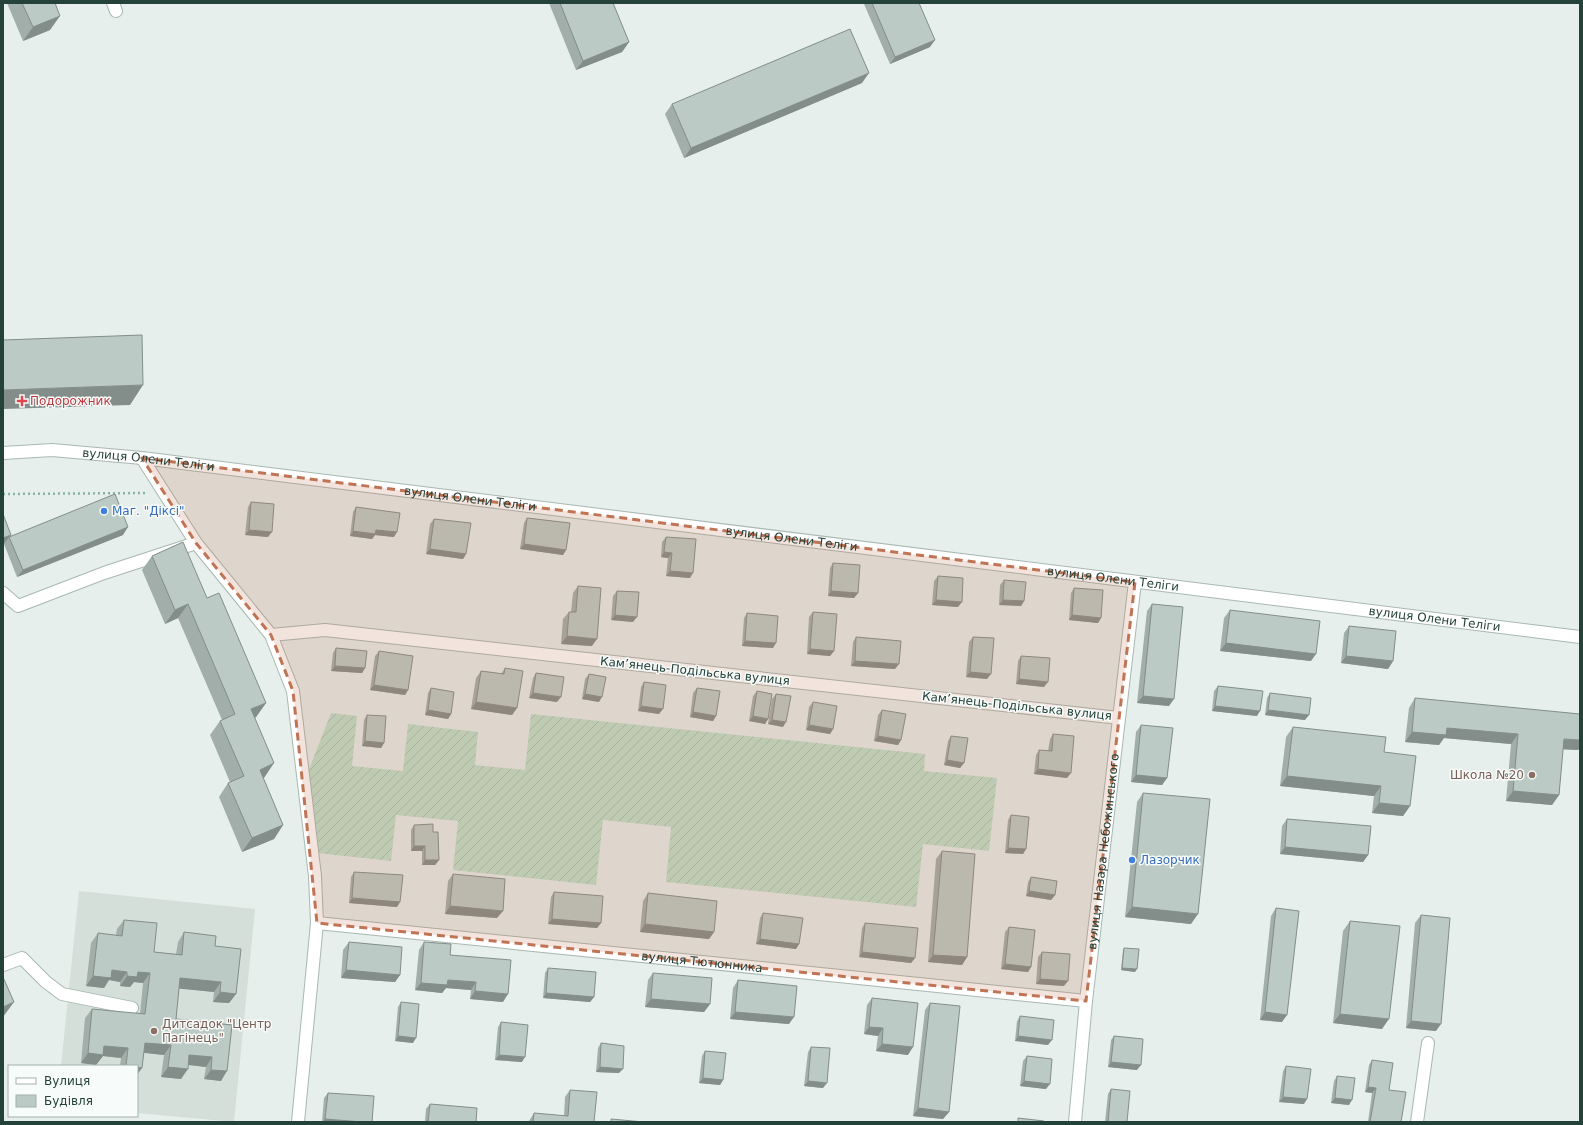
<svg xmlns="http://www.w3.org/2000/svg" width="1583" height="1125" font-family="'DejaVu Sans',sans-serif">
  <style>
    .built { fill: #d4dfda }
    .garden { fill: url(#garden-furrows) }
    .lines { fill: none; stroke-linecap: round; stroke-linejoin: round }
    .minor-casing { stroke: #a8b8b2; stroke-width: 14 }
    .path { stroke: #86b3a5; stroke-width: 2.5; stroke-dasharray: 2 3; stroke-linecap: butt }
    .minor { stroke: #fff; stroke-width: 12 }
    .wall { fill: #a1aea9 }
    .shaded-wall { fill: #838d89 }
    .building { fill: #bbcac4; stroke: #838d89 }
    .marked { fill: #c07456; fill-opacity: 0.2; stroke: #c07456; stroke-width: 3; stroke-dasharray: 8 5; stroke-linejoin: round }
    .health-dot { fill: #e0444e; stroke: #f7fbf9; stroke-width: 1.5 }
    .shop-dot { fill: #3f7fe0; stroke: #f7fbf9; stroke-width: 1.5 }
    .education-dot { fill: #8d6e63; stroke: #f7fbf9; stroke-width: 1.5 }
    .labels { text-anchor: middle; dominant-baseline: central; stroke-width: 3; stroke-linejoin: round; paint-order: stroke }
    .health-label { font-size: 12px; fill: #be3a42; stroke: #f7fbf9; text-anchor: start }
    .street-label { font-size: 12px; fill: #24423a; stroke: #f7fbf9 }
    .shop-label { font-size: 12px; fill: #366cbe; stroke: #f7fbf9; text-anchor: start }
    .education-label { font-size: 12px; fill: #785e54; stroke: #f7fbf9; text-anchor: end }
  </style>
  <defs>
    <pattern id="garden-furrows" width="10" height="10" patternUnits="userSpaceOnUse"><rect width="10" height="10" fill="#bfe0c8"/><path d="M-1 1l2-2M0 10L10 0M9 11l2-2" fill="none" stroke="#a4c1ad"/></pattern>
  </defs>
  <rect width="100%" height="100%" fill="#e6efeb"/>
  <!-- built -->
  <path class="built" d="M79,891L255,909L234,1122L137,1113V1066H61Z"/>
  <!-- garden -->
  <path class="garden" d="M331,713L357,716L352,766L403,771L408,724L478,732L475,765L525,770L531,714L925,754L924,771L997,778L989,851L923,844L916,907L666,882L671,827L603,820L596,885L453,870L458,821L396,815L391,861L317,853L308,772Z"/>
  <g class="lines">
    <!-- minor casing -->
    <g class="minor-casing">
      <g id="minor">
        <path d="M113,3L116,11"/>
        <path id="s1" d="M3,453L52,450L142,458L1580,637"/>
        <path d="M142,458L196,543L271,635L293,691L315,876L317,923L298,1122"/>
        <path d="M3,593L18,606L104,573L196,543"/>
        <path d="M271,635L325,630L1119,718"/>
        <path id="s2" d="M317,923L1086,1001"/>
        <path d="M3,965L22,958L46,982L62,994L132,1008"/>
        <path id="s3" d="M1075,1122L1086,1001L1135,582"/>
        <path d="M1417,1122L1428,1043"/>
      </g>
    </g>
    <!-- path -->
    <path class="path" d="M3,494L147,493"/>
    <!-- minor -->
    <use href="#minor" class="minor"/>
  </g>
  <!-- wall -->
  <path class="wall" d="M7,3H55L50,30L23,41Z
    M549,3H613L629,42L622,52L576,70Z
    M865,3H919L930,47L890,64L864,4Z
    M862,83L684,158L665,114L672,104Z
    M251,502L268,537L245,535L248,507Z
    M356,507L394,537L375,535L372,539L350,536L353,512Z
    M527,518L566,550L563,555L520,549L524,523Z
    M434,519L466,554L463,559L426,554L430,524Z
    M11,535L9,537L123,535L17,577L4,544L3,545Z
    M666,537L690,578L666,576L668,558L661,557L662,542Z
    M152,556L207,598L266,703L256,717L255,718L264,778H263L283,825L274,839L242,852L219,797L228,783L230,782L210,735L220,721L222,720L178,618L165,624L142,570Z
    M833,563L858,593L854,598L828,596L830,568Z
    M938,576L958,607L932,605L934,581Z
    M1004,580L1024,601L1021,606L999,605L1000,585Z
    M578,586L592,646L561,644L563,619L569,612H571L573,593Z
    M1074,588L1101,618L1098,623L1069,620L1071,593Z
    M617,591L633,622L611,620L613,596Z
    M1152,604L1169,706L1137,703L1147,611Z
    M1230,610L1311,661L1220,651L1224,618Z
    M813,612L834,651L830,656L807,654L809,617Z
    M747,613L773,648L742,646L744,618Z
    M1349,626L1393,661L1388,669L1341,663L1344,633Z
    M856,637L895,669L851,666L853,642Z
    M973,637L987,679L966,677L969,642Z
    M336,648L365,668L362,673L331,671L333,653Z
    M379,651L408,690L405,695L370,690L375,656Z
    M1021,656L1044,687L1016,684L1018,661Z
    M505,668L517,708L512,715L471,709L476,678L481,671L501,674Z
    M536,673L557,702L529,698L533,678Z
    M589,674L599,702L582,699L585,679Z
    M644,682L659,714L638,711L641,687Z
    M1218,686L1257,716L1212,711L1214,691Z
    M431,688L451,714L448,719L425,715L428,693Z
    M697,688L716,716L713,721L690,717L693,693Z
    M757,691L768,719L765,724L749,721L753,696Z
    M1270,693L1305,720L1265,715L1267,698Z
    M776,694L783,727L768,724L772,699Z
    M1415,698L1578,750L1563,749L1559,795L1552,805L1506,801L1511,744L1444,738L1439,745L1405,742L1409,708Z
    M813,702L833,729L830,734L806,730L809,707Z
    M882,710L901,740L898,745L874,741L878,715Z
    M367,715L384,743L381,748L362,746L364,720Z
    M1141,725L1167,778L1162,785L1131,782L1136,732Z
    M1293,727L1384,752L1410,806L1403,816L1372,813L1374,796L1280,786L1286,737Z
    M1053,734L1067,778L1034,774L1036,755L1039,750L1048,751L1050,739Z
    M951,736L964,763L960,768L944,765L948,741Z
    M1143,793L1191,924L1125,917L1137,802Z
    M1011,815L1026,849L1023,854L1005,853L1008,820Z
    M1287,819L1368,855L1363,862L1280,854L1282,826Z
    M414,825L433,832L439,860L435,865H422V851H411V830Z
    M942,851L967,957L962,965L928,962L936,859Z
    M354,872L400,902L397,907L349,903L351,877Z
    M453,874L497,918L445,914L448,881Z
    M1031,877L1055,895L1051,900L1026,896L1028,882Z
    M554,892L601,923L597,928L548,924L551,897Z
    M648,893L714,932L709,939L640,932L643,901Z
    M1276,908L1282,1022L1260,1020L1271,916Z
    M763,913L799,944L796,949L756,944L760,918Z
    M1421,915L1436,1031L1406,1028L1415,923Z
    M124,920L154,952L176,954L178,942L184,932L215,946L236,994L229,1003L213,1002L214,992L179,988L176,1019L232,1025L221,1081L204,1079L206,1067L188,1065L181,1079L161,1077L164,1055L144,1053L137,1066H120L121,1058L103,1056L96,1065L81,1063L85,1018L92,1009L140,1014L143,983L134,982L130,987L120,986V982L109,980L104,988L86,986L91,943L98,933L116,935L117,929Z
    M1350,921L1382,1029L1333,1023L1343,931Z
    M865,923L915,958L911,963L859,957L862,928Z
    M1009,927L1031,967L1028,972L1001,969L1005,932Z
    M349,942L400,975L395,982L341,978L343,950Z
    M424,942L450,955L503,1002L470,999L471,990L446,988L442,993L415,990L419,950Z
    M1124,948L1135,972L1121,970L1123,950Z
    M1042,952L1064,986L1036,984L1038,957Z
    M548,968L594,997L590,1002L543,998L545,973Z
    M653,973L710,1004L704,1012L645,1007L648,980Z
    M738,980L789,1024L730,1019L733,988Z
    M872,998L908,1055L876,1051L878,1036L864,1034L867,1005Z
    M401,1002L413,1043L395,1041L398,1007Z
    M930,1003L949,1112L943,1119L913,1116L925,1010Z
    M1020,1016L1048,1045L1015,1041L1017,1021Z
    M501,1022L522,1062L495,1060L498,1027Z
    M1114,1036L1137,1070L1108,1067L1111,1040Z
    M601,1043L619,1073L596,1072L598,1048Z
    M811,1047L823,1088L804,1086L808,1052Z
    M705,1051L723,1080L720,1085L699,1083L702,1056Z
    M1027,1056L1046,1089L1020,1086L1023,1061Z
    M1372,1060L1389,1090L1401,1122H1368L1372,1093L1365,1092L1369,1065Z
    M1286,1066L1304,1104L1279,1102L1283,1071Z
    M1337,1076L1349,1105L1331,1103L1334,1081Z
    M1111,1089L1127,1122H1105L1108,1094Z
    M570,1090L594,1122H529V1121L534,1113L564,1116L565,1097Z
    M328,1093L372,1122H322L324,1098Z
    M430,1104L476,1122H425L426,1109Z"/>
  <!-- shaded-wall -->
  <path class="shaded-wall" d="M60,16L50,30L23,41L33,27Z
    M935,40L930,47L890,64L895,57Z
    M629,42L622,52L576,70L583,61Z
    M869,73L862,83L684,158L691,148Z
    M143,385L130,405L3,409V390Z
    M128,527L123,535L17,577L23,570Z
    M249,530L272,532L268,537L245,535Z
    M376,530L397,532L394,537L375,535L372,539L350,536L353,531Z
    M11,535L4,544L3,545V538Z
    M524,544L566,550L563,555L520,549Z
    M430,549L466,554L463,559L426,554Z
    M664,552L672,553L668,558L661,557Z
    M670,571L693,573L690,578L666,576Z
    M831,591L858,593L854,598L828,596Z
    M936,600L962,602L958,607L932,605Z
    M1003,600L1024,601L1021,606L999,605Z
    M188,604L178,618L165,624L175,610Z
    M615,615L637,617L633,622L611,620Z
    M1072,615L1101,618L1098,623L1069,620Z
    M567,636L597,639L592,646L561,644Z
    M745,641L776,643L773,648L742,646Z
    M1226,643L1316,654L1311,661L1220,651Z
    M810,649L834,651L830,656L807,654Z
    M1346,656L1393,661L1388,669L1341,663Z
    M855,661L899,664L895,669L851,666Z
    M335,666L365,668L362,673L331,671Z
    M970,672L991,674L987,679L966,677Z
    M1019,679L1048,682L1044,687L1016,684Z
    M374,685L408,690L405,695L370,690Z
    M533,693L561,697L557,702L529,698Z
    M585,694L602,697L599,702L582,699Z
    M1143,696L1174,699L1169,706L1137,703Z
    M476,702L517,708L512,715L471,709Z
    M266,703L256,717L241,723L251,709Z
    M641,706L663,709L659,714L638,711Z
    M1215,706L1260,711L1257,716L1212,711Z
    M428,710L451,714L448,719L425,715Z
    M1268,710L1309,715L1305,720L1265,715Z
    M693,712L716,716L713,721L690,717Z
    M753,716L768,719L765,724L749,721Z
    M772,720L786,722L783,727L768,724Z
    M809,725L833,729L830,734L806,730Z
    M1447,728L1518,734L1511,744L1444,738L1439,745L1405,742L1412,732Z
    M878,736L901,740L898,745L874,741Z
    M1564,739L1580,740V748L1578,750L1557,749Z
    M365,741L384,743L381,748L362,746Z
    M947,760L964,763L960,768L944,765Z
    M274,763L264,778L250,784L260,770Z
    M1038,769L1071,773L1067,778L1034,774Z
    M1136,775L1167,778L1162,785L1131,782Z
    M1287,776L1381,786L1374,796L1280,786Z
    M1513,791L1559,795L1552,805L1506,801Z
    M1379,803L1410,806L1403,816L1372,813Z
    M283,825L274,839L242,852L252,838Z
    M414,846H425L422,851H411Z
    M1285,847L1368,855L1363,862L1280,854Z
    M1008,848L1026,849L1023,854L1005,853Z
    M425,860H439L435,865H422Z
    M1029,891L1055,895L1051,900L1026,896Z
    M352,898L400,902L397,907L349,903Z
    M450,906L503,911L497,918L445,914Z
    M1132,907L1198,914L1191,924L1125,917Z
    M552,919L601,923L597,928L548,924Z
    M645,924L714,932L709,939L640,932Z
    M760,939L799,944L796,949L756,944Z
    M862,952L915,958L911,963L859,957Z
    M933,955L967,957L962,965L928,962Z
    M1005,964L1031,967L1028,972L1001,969Z
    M1122,968L1137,969L1135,972L1121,970Z
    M112,970L127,972L120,982L109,980L104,988L86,986L93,976Z
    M346,970L400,975L395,982L341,978Z
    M138,972L150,973L143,983L134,982L130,987L120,986L127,976Z
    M180,978L221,982L214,992L173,988Z
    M1040,979L1068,981L1064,986L1036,984Z
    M448,980L476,982L471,990L446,988L442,993L415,990L421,983Z
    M475,991L508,994L503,1002L470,999Z
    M220,992L236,994L229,1003L213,1002Z
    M546,993L594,997L590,1002L543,998Z
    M651,999L710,1004L704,1012L645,1007Z
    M14,1002L3,1017V1007Z
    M735,1012L794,1017L789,1024L730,1019Z
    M1265,1012L1287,1015L1282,1022L1260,1020Z
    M1340,1014L1389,1019L1382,1029L1333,1023Z
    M1411,1021L1441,1024L1436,1031L1406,1028Z
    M869,1027L883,1028L878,1036L864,1034Z
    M398,1036L416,1038L413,1043L395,1041Z
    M1018,1036L1052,1040L1048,1045L1015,1041Z
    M145,1043L171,1045L164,1055L138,1052Z
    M882,1044L913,1047L908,1055L876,1051Z
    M104,1046L128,1048L121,1058L103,1056L96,1065L81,1063L88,1053Z
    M189,1055L212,1057L206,1067L182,1064Z
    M499,1055L525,1057L522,1062L495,1060Z
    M1111,1062L1141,1065L1137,1070L1108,1067Z
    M137,1067L142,1068L137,1075Z
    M168,1067L188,1069L181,1079L161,1077Z
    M600,1067L623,1069L619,1073L596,1072Z
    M211,1070L227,1071L221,1081L204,1079Z
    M703,1078L723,1080L720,1085L699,1083Z
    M808,1081L827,1083L823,1088L804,1086Z
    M1024,1081L1050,1084L1046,1089L1020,1086Z
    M1368,1087L1376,1088L1372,1093L1365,1092Z
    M1283,1097L1307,1099L1304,1104L1279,1102Z
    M1335,1098L1352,1100L1349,1105L1331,1103Z
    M918,1108L949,1112L943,1119L913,1116Z
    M325,1119L363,1122H323Z"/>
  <!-- building -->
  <path class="building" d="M22,3H55L60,16L33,27Z
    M560,3H613L629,42L583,61Z
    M872,3H919L935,40L895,57Z
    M850,29L869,73L691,148L672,104Z
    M142,335L143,385L3,390V340Z
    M115,494L128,527L23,570L9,537Z
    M251,502L274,504L272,532L249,530Z
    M356,507L400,513L397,532L376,530L375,534L353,531Z
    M3,514L11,535L3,538Z
    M527,518L570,523L566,550L524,544Z
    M434,519L471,523L466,554L430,549Z
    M666,537L696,539L693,573L670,571L672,553L664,552Z
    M183,542L207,598L219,593L266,703L251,709L274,763L260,770L283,825L252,838L228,783L244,776L220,721L235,714L188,604L175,610L152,556Z
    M833,563L860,565L858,593L831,591Z
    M938,576L963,578L962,602L936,600Z
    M1004,580L1026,582L1024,601L1003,600Z
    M578,586L601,588L597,639L567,636L569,612H576Z
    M1074,588L1103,590L1101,618L1072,615Z
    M617,591L639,592L637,617L615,615Z
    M1152,604L1183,607L1174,699L1143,696Z
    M1230,610L1320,621L1316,654L1226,643Z
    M813,612L837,614L834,651L810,649Z
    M747,613L778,616L776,643L745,641Z
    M1349,626L1396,631L1393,661L1346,656Z
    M856,637L901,641L899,664L855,661Z
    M973,637L994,638L991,674L970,672Z
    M336,648L367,651L365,668L335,666Z
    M379,651L413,656L408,690L374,685Z
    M1021,656L1050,658L1048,682L1019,679Z
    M505,668L523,671L517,708L476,702L481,671L504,674Z
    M536,673L564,677L561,697L533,693Z
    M589,674L606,677L602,697L585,694Z
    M644,682L666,685L663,709L641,706Z
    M1218,686L1263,691L1260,711L1215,706Z
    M431,688L454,692L451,714L428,710Z
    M697,688L720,691L716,716L693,712Z
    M757,691L772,694L768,719L753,716Z
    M1270,693L1311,698L1309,715L1268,710Z
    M776,694L791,696L786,722L772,720Z
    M1415,698L1580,714V740L1564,739L1559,795L1513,791L1518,734L1447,728L1446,735L1412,732Z
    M813,702L837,706L833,729L809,725Z
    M882,710L906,714L901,740L878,736Z
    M367,715L386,716L384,743L365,741Z
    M1141,725L1173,728L1167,778L1136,775Z
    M1293,727L1386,737L1384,752L1416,756L1410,806L1379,803L1381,786L1287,776Z
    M1053,734L1074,736L1071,773L1038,769L1039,750L1052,751Z
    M951,736L968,738L964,763L947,760Z
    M1143,793L1210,799L1198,914L1132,907Z
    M1011,815L1029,817L1026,849L1008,848Z
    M1287,819L1371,826L1368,855L1285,847Z
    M433,824V832H438L439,860H425V846H414V825Z
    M942,851L975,854L967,957L933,955Z
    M354,872L403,875L400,902L352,898Z
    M453,874L505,879L503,911L450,906Z
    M1031,877L1057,881L1055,895L1029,891Z
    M554,892L603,896L601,923L552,919Z
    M648,893L717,901L714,932L645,924Z
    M1276,908L1299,911L1287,1015L1265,1012Z
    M763,913L803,918L799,944L760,939Z
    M1421,915L1450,918L1441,1024L1411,1021Z
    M124,920L157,923L154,952L182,955L184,932L216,936L215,946L241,949L236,994L220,992L221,982L180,978L176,1019L232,1025L227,1071L211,1070L212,1057L189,1055L188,1069L168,1067L171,1045L145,1043L142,1068L137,1067V1066H126L128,1048L104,1046L103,1055L88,1053L92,1009L145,1014L150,973L138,972L137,977L127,976V972L112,970L111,978L93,976L98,933L122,936Z
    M1350,921L1400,926L1389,1019L1340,1014Z
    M865,923L918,928L915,958L862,952Z
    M1009,927L1035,930L1031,967L1005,964Z
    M349,942L402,947L400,975L346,970Z
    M424,942L451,944L450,955L511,960L508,994L475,991L476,982L448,980L447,985L421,983Z
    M1124,948L1139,949L1137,969L1122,968Z
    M1042,952L1070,954L1068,981L1040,979Z
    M548,968L596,972L594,997L546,993Z
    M653,973L712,978L710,1004L651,999Z
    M3,977L14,1002L3,1007Z
    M738,980L797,986L794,1017L735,1012Z
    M872,998L918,1003L913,1047L882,1044L883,1028L869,1027Z
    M401,1002L419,1004L416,1038L398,1036Z
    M930,1003L960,1006L949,1112L918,1108Z
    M1020,1016L1054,1020L1052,1040L1018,1036Z
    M501,1022L528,1025L525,1057L499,1055Z
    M1114,1036L1143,1039L1141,1065L1111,1062Z
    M601,1043L624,1046L623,1069L600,1067Z
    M811,1047L830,1048L827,1083L808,1081Z
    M705,1051L726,1053L723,1080L703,1078Z
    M1027,1056L1052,1059L1050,1084L1024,1081Z
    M1372,1060L1393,1063L1389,1090L1406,1092L1401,1122H1370L1376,1088L1368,1087Z
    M1286,1066L1311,1069L1307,1099L1283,1097Z
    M1337,1076L1355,1078L1352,1100L1335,1098Z
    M1111,1089L1130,1091L1127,1122H1108Z
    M570,1090L597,1092L594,1122H533L534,1113L568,1116Z
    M328,1093L374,1096L372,1122H363L325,1119Z
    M430,1104L477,1108L476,1122H428Z
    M1018,1118L1044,1121V1122H1018Z
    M611,1119L644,1122H611Z"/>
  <!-- marked area -->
  <path class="marked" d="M142,458L1135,582L1086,1001L317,923L293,691L271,635L196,543Z"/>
  <!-- markers -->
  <path class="health-dot" d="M20 395h4v4h4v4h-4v4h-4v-4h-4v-4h4z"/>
  <g class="shop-dot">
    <circle cx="104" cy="511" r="4"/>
    <circle cx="1132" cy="860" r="4"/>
  </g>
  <g class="education-dot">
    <circle cx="1532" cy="775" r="4"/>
    <circle cx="154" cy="1031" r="4"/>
  </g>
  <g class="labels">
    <!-- health labels -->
    <g class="health-label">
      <text x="30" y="401">Подорожник</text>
    </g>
    <!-- street labels -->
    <g class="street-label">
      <text stroke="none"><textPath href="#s1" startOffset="146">вулиця Олени Теліги</textPath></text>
      <text stroke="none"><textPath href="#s1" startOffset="470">вулиця Олени Теліги</textPath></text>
      <text stroke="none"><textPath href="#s1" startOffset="794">вулиця Олени Теліги</textPath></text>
      <text stroke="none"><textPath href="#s1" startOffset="1118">вулиця Олени Теліги</textPath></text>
      <text stroke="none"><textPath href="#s1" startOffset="1442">вулиця Олени Теліги</textPath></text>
      <text transform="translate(695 671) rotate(6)">Камʼянець-Подільська вулиця</text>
      <text transform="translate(1017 706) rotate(6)">Камʼянець-Подільська вулиця</text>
      <text stroke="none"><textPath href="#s3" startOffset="272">вулиця Назара Небожинського</textPath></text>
      <text stroke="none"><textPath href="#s2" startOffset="387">вулиця Тютюнника</textPath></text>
    </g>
    <!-- shop labels -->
    <g class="shop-label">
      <text x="112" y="511">Маг. "Діксі"</text>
      <text x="1140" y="860">Лазорчик</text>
    </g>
    <!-- education labels -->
    <g class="education-label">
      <text x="1524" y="775">Школа №20</text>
      <text x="162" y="1024" text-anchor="start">Дитсадок "Центр<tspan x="162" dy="14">Пагінець"</tspan></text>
    </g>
  </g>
  <!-- border -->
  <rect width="1583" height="1125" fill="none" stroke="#24423a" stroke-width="8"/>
  <!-- legend -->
  <rect x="8" y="1065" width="130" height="52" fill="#f7fbf9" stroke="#a3b1ad"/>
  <rect x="16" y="1078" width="20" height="6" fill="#ffffff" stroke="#a3b1ad"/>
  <text x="44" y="1085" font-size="12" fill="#24423a">Вулиця</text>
  <rect x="16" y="1095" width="20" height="12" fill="#bbcac4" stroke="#a3b1ad"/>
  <text x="44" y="1105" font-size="12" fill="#24423a">Будівля</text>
</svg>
